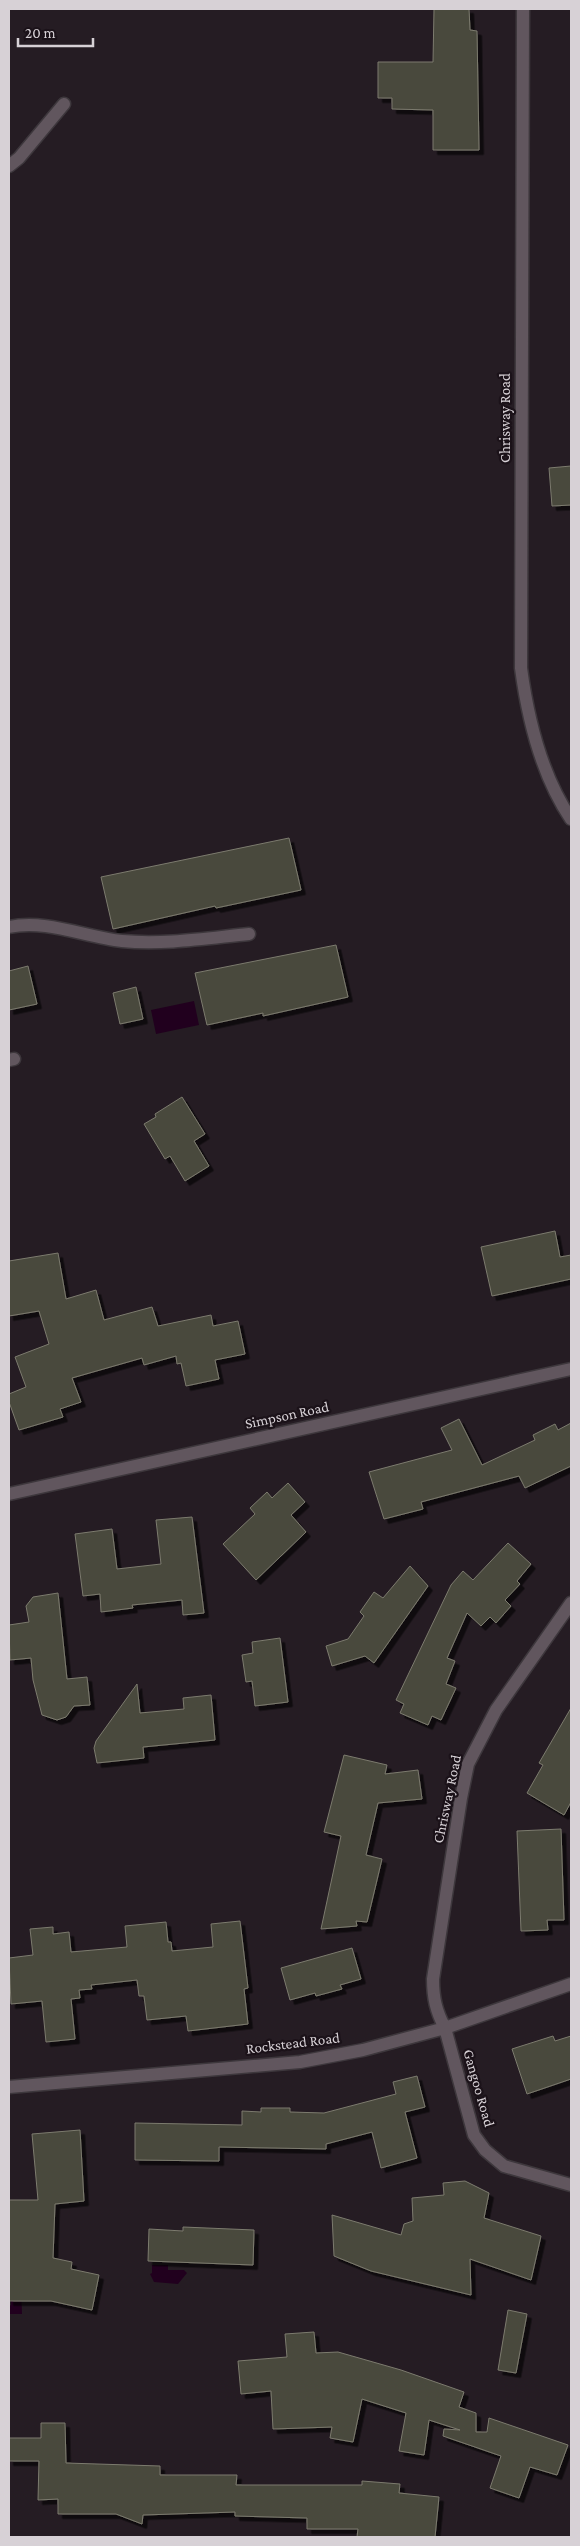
<svg xmlns="http://www.w3.org/2000/svg" width="580" height="2546" font-family="'Crimson Pro',serif">
  <style>
    .water { fill: #21001e }
    .building { fill: #49483d; stroke: #7c7b6e; filter: url(#shadow) }
    .lines { fill: none; stroke-linecap: round; stroke-linejoin: round }
    .minor-casing { stroke: #3d373c; stroke-width: 15 }
    .minor { stroke: #61565e; stroke-width: 12 }
    .labels { text-anchor: middle; dominant-baseline: central; stroke-width: 4.5; stroke-linejoin: round; paint-order: stroke }
    .street-label { font-size: 15px; fill: #d7d1d6; stroke: #1b1219 }
  </style>
  <defs>
    <filter id="shadow"><feDropShadow dx="4.5" dy="4.5" stdDeviation="0" flood-color="#0009"/></filter>
  </defs>
  <rect width="100%" height="100%" fill="#251c23"/>
  <!-- water -->
  <path class="water" d="M194,1001L199,1025L156,1034L151,1010Z
    M152,2265H168V2270H184L187,2273L178,2284L154,2282L150,2274L152,2273Z
    M10,2287H21L22,2314H9V2306L11,2305Z"/>
  <!-- building -->
  <path class="building" d="M434,9H469L470,30L477,31L479,150H433V110L392,109V98H378V62H433Z
    M571,466V505L552,506L549,468Z
    M289,838L301,890L216,908L215,906L113,929L101,877Z
    M336,945L348,997L263,1016V1013L207,1025L195,973Z
    M28,966L37,1004L9,1010V971Z
    M136,987L143,1019L120,1024L113,993Z
    M182,1097L205,1134L194,1141L209,1166L185,1181L170,1156L165,1159L144,1124L156,1117L155,1114Z
    M555,1231L560,1257L571,1255V1279L492,1296L481,1247Z
    M58,1253L66,1299L96,1290L104,1320L152,1307L158,1326L211,1315L213,1326L238,1321L245,1354L215,1360L219,1379L186,1386L181,1363L177,1364L176,1356L144,1365L142,1358L72,1378L81,1402L60,1409L63,1417L19,1430L9,1402V1394L26,1387L15,1357L49,1344L39,1311L9,1316V1261Z
    M459,1419L482,1465L535,1440L533,1435L555,1424L558,1430L571,1423V1466L525,1488L519,1476L421,1502L423,1509L384,1519L369,1472L452,1450L441,1428Z
    M288,1483L305,1502L291,1515L306,1532L256,1580L223,1544L255,1514L250,1508L267,1492L272,1498Z
    M192,1517L204,1613L183,1615L182,1600L132,1605L133,1608L101,1612L100,1594L83,1596L75,1534L112,1529L117,1569L161,1564L156,1520Z
    M508,1543L531,1564L517,1581L520,1584L505,1600L511,1606L496,1623L490,1617L481,1626L467,1613L447,1658L455,1661L446,1684L456,1688L441,1720L432,1716L428,1725L400,1713L404,1704L396,1700L451,1585L463,1571L473,1580Z
    M410,1566L428,1586L374,1663L365,1656L332,1666L326,1646L348,1639L364,1616L360,1612L374,1592L383,1598Z
    M58,1593L67,1679L87,1677L90,1705L74,1706L66,1717L57,1720L42,1715L33,1680L31,1658L10,1660L9,1625L29,1622L26,1606L33,1597Z
    M280,1638L288,1702L255,1706L252,1681L246,1682L242,1655L253,1653L252,1642Z
    M137,1684L140,1713L184,1709L183,1698L211,1695L215,1740L143,1747L144,1758L97,1763L94,1748L96,1741Z
    M571,1708V1802L564,1815L527,1793L543,1765L539,1763Z
    M344,1755L387,1765L385,1774L418,1770L422,1799L378,1803L366,1855L382,1859L367,1922L356,1921L357,1926L321,1929L341,1836L324,1832Z
    M561,1829L564,1920H547L548,1930L521,1931L517,1831Z
    M240,1921L248,1988L244,1989L248,2024L188,2031L186,2016L147,2020L144,1996H139L137,1980L91,1985L92,1989L79,1990L80,1998L71,1999L75,2039L46,2042L42,2001L11,2004L9,1958L33,1955L30,1929L53,1927V1934L69,1932L71,1952L127,1947L125,1926L166,1922L168,1942H171L172,1951L213,1947L211,1924Z
    M352,1948L361,1979L340,1985L342,1989L316,1996L315,1993L290,2000L281,1968Z
    M553,2036L555,2041L571,2036V2079L527,2094L512,2049Z
    M417,2076L425,2107L405,2112L417,2158L381,2168L372,2132L326,2144V2149L219,2147V2161L135,2160V2123L242,2125V2111L261,2112V2108H290V2112L324,2113L396,2094L393,2082Z
    M80,2130L84,2201L55,2204L53,2258L72,2262L71,2269L99,2275L92,2310L51,2301H9V2200H38L32,2134Z
    M465,2181L489,2193L484,2218L541,2236L531,2280L470,2259L471,2295L371,2271L334,2256L332,2215L401,2235L404,2224L413,2221L412,2198L444,2195L443,2183Z
    M183,2227L254,2230L253,2265L148,2261L149,2229L183,2231Z
    M508,2310L527,2314L516,2373L498,2370Z
    M314,2332L316,2353L338,2352L401,2370L464,2392L459,2407L476,2413V2432H487L489,2418L568,2445L557,2475L530,2467L519,2498L490,2488L501,2456L443,2436L444,2429L460,2430L429,2420L424,2455L399,2451L406,2413L362,2399L353,2442L330,2438L332,2427L273,2429L271,2391L241,2394L238,2361L287,2357L285,2334Z
    M41,2423H65L66,2463L160,2466V2475H237L236,2485H362V2481L400,2484L399,2493L439,2497L435,2537H357L358,2529H307V2518L235,2516V2512L143,2515L142,2524L116,2514H58V2499L38,2500L39,2461H9V2438H41Z"/>
  <g class="lines">
    <!-- minor casing -->
    <g class="minor-casing">
      <path id="minor" d="M523,9L521,668C528,720 541,775 571,819
        M9,166L19,158L64,104
        M9,927C46,919 85,937 122,941C164,945 208,938 249,934
        M9,1060L14,1059
        M9,1494L571,1369
        M571,1603L496,1710L468,1764L461,1798L433,1979C433,1998 436,2011 445,2028L474,2135L485,2150L504,2166L571,2185
        M9,2087L300,2062L363,2050L445,2028L571,1984"/>
    </g>
    <!-- minor -->
    <use href="#minor" class="minor"/>
  </g>
  <g class="labels">
    <!-- street labels -->
    <g class="street-label">
      <text transform="translate(505 418) rotate(-90)">Chrisway Road</text>
      <text transform="translate(287 1415) rotate(-12)">Simpson Road</text>
      <text transform="translate(447 1799) rotate(-78)">Chrisway Road</text>
      <text transform="translate(293 2043) rotate(-7)">Rockstead Road</text>
      <text transform="translate(479 2088) rotate(74)">Gangoo Road</text>
    </g>
  </g>
  <!-- border -->
  <rect width="580" height="2546" fill="none" stroke="#d7d1d6" stroke-width="20"/>
  <!-- scale -->
  <path d="M18 38v8h75v-8" fill="none" stroke="#d7d1d6" stroke-width="2.5"/>
  <text x="25" y="38" font-size="15" fill="#d7d1d6" stroke="#1b1219" stroke-width="4" paint-order="stroke">20 m</text>
</svg>
